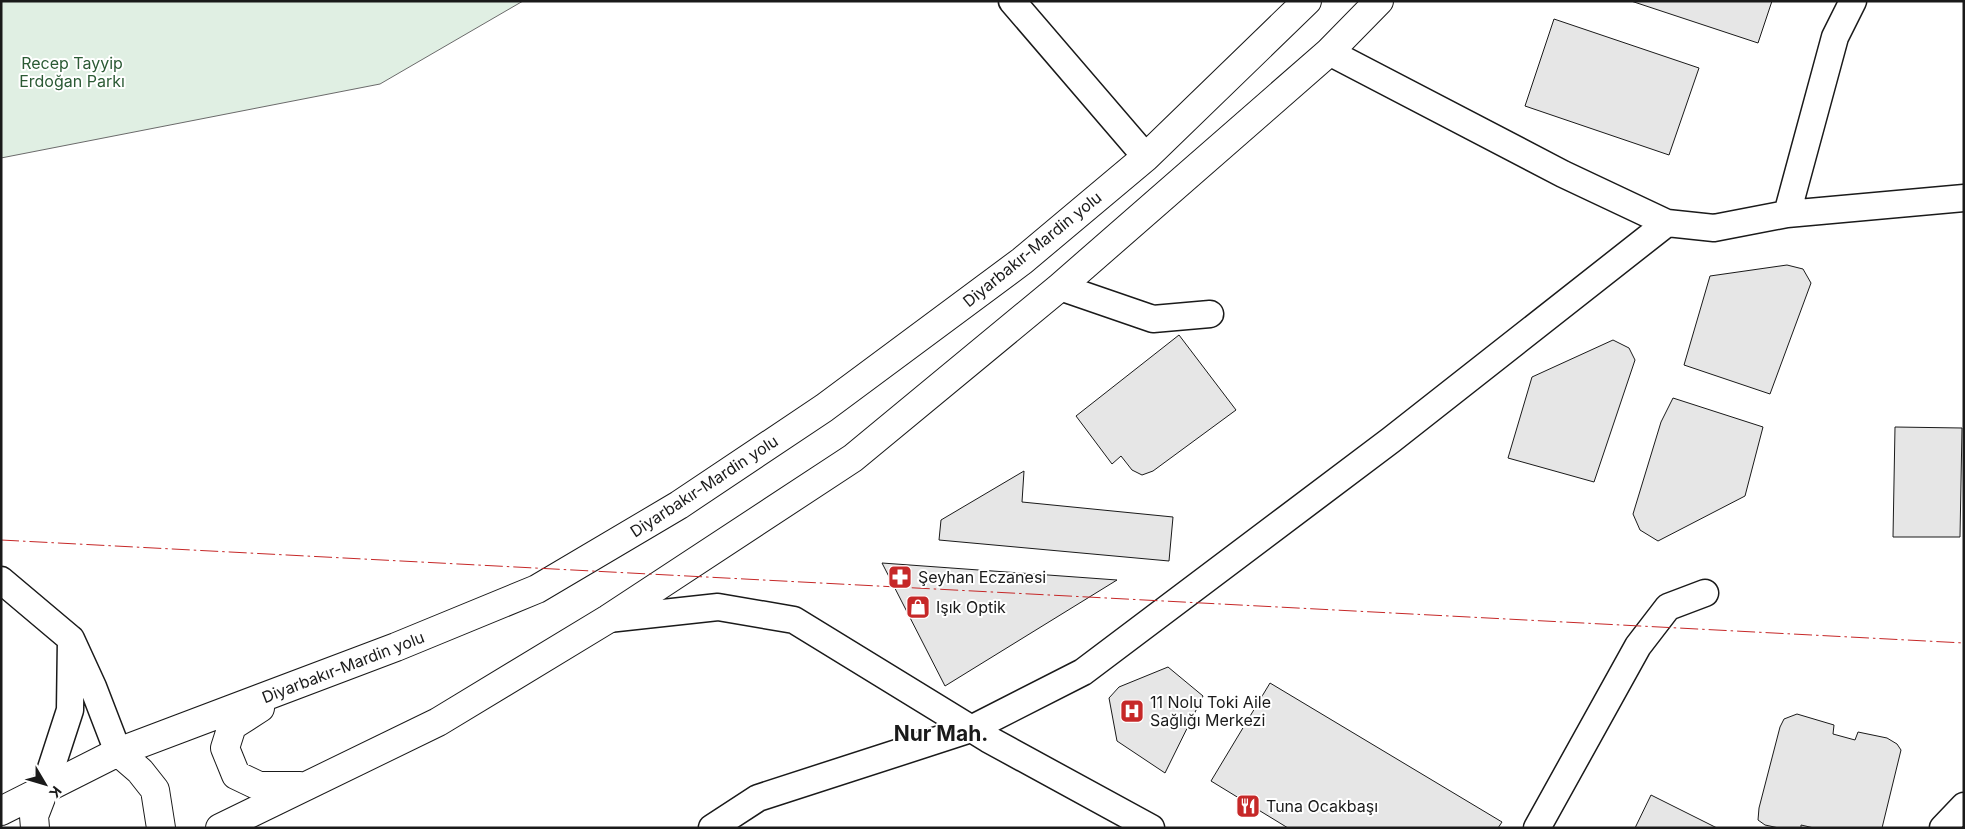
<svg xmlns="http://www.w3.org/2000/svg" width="1965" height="829" font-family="Inter,sans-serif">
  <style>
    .green { fill: #e0efe3; stroke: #6a6a6a }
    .building { fill: #e6e6e6; stroke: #1a1a1a }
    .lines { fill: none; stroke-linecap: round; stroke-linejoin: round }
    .street-casing { stroke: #1a1a1a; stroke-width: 29 }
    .highway-casing { stroke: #1a1a1a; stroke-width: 30 }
    .street { stroke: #fff; stroke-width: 26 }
    .highway { stroke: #fff; stroke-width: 28 }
    .power { stroke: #c62828; stroke-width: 1; stroke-dasharray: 18 4 2.5 4; stroke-linecap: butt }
    .labels { text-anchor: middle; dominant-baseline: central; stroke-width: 4; stroke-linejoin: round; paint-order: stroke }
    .park-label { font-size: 16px; fill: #2b5a34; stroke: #fff }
    .street-label { font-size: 16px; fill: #1a1a1a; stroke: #fff }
    .poi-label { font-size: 16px; fill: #1a1a1a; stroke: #fff; text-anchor: start }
    .district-label { font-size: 21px; font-weight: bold; fill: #1a1a1a; stroke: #fff }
  </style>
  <rect width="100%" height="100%" fill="#fff"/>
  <!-- green -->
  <path class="green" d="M1,1H523L380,84L1,158Z"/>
  <!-- building -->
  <path class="building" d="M1631,1H1772L1758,43Z
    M1554,19L1699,68L1669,155L1525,106Z
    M1787,265L1803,269L1811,283L1770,394L1684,365L1710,276Z
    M1179,335L1236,410L1153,471L1142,475L1132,470L1121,456L1112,464L1076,416Z
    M1613,340L1629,348L1635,360L1594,482L1508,458L1532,377Z
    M1673,398L1763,427L1745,496L1658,541L1640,530L1633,514L1661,422Z
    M1895,427L1962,428L1960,537H1893Z
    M1024,471L1022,502L1173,517L1169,561L939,540L941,520Z
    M882,563L1117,580L945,686Z
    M1168,667L1203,696L1165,773L1117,741L1109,698L1119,687Z
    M1270,683L1502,822L1498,828H1288L1211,781Z
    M1797,714L1834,725L1833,734L1855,740L1858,732L1887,738L1897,744L1901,750L1882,828H1814L1801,825V828H1779L1765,825L1758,820L1759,808L1780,727L1784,719Z
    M1651,795L1717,828H1635Z"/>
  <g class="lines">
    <!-- street casing -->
    <g class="street-casing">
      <path id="street" d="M1012,1L1146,157
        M1329,52L1563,174L1667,223L1714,228L1787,214L1964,198
        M1787,214L1835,37L1853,1
        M1060,287L1153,319L1210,314
        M1,580L71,639
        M608,619L718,607L794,620L988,739L1151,828
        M44,790L70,710L71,639L93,687L118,752
        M712,828L758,798L971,729L1083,672L1391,440L1667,223
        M1537,828L1638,646L1668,607L1705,593
        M1943,828L1964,806"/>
    </g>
    <!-- highway casing -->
    <g class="highway-casing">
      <path id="highway" d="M260,708L232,726L225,748L236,775L259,786H300
        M118,752L140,771L155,790L161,828
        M1,811L118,752L396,647L537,589L679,505L824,408L1022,261L1146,157L1307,1
        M35,828L34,816L44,790
        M220,828L438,722L608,619L853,458L1060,287L1329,52L1379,1"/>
    </g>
    <!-- street -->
    <use href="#street" class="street"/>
    <!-- highway -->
    <use href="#highway" class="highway"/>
    <!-- power -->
    <path class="power" d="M1,540L1964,643"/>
  </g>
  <!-- icons -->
  <defs>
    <g id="pharmacy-square" transform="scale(1.25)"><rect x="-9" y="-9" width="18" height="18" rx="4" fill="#c62828" stroke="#fff"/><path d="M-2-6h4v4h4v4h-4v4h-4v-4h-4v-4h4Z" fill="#fff"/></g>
    <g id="shop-square" transform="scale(1.25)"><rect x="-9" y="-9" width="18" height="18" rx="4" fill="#c62828" stroke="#fff"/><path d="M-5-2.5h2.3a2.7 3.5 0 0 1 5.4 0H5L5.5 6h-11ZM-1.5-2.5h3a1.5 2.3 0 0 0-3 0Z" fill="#fff"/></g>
    <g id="hospital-square" transform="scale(1.25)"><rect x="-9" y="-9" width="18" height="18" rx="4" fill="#c62828" stroke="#fff"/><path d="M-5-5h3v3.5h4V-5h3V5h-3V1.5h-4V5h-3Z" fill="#fff"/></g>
    <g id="restaurant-square" transform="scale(1.25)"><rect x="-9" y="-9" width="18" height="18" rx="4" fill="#c62828" stroke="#fff"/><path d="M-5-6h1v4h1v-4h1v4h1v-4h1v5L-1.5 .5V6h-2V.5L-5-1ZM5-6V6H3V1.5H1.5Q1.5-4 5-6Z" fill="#fff"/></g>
  </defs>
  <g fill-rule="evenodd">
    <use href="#pharmacy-square" x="900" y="577"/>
    <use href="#shop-square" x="918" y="607"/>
    <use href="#hospital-square" x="1132" y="711"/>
    <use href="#restaurant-square" x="1248" y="806"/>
  </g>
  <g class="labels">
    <!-- park labels -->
    <g class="park-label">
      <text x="72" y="63">Recep Tayyip<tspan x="72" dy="18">Erdoğan Parkı</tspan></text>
    </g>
    <!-- street labels -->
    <g class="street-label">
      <text transform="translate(1032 249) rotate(-39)">Diyarbakır-Mardin yolu</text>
      <text transform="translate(704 486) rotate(-33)">Diyarbakır-Mardin yolu</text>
      <text transform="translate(343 667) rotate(-21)">Diyarbakır-Mardin yolu</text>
    </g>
    <!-- poi labels -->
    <g class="poi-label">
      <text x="918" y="577">Şeyhan Eczanesi</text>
      <text x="936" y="607">Işık Optik</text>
      <text x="1150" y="702">11 Nolu Toki Aile<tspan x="1150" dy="18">Sağlığı Merkezi</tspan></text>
      <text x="1266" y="806">Tuna Ocakbaşı</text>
    </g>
    <!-- district labels -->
    <g class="district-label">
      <text x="941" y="733">Nur Mah.</text>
    </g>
  </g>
  <!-- border -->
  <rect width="1965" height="829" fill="none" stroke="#1a1a1a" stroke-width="5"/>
  <!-- north arrow -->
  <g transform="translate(45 784) rotate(128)" stroke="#ffffff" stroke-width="4" paint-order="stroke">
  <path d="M0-4L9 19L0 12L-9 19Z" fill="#1a1a1a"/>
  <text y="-8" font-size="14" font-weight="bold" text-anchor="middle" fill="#1a1a1a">K</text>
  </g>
</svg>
